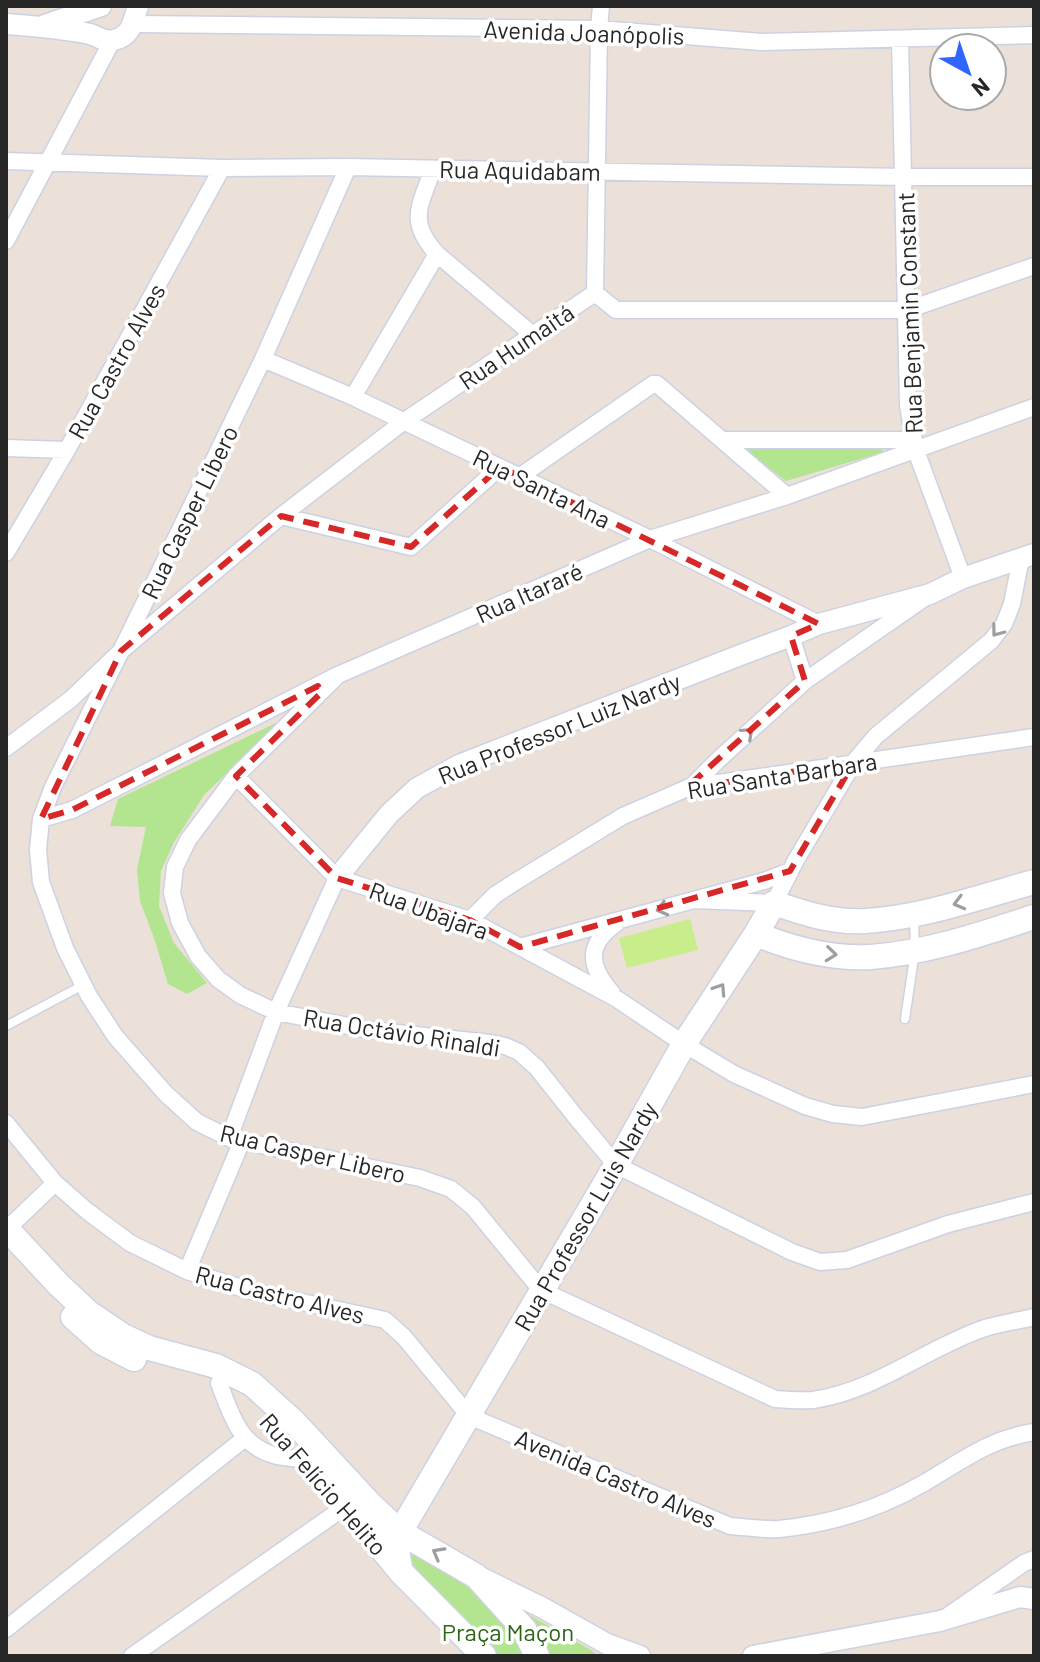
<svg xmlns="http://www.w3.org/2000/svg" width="1040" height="1662" font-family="Barlow,sans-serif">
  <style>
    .green { fill: #b3e591 }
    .pitch { fill: #caed8b }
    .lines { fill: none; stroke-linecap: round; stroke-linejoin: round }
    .service-casing { stroke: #cdd2e2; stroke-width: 11 }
    .minor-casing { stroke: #cdd2e2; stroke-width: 19 }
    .tertiary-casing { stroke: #cdd2e2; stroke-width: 23 }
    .secondary-casing { stroke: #cdd2e2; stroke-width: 27 }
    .service { stroke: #fff; stroke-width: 8 }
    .minor { stroke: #fff; stroke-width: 16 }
    .tertiary { stroke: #fff; stroke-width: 20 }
    .secondary { stroke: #fff; stroke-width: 24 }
    .oneway { stroke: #9e9e9e }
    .marked { fill: none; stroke: #d62828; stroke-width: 6; stroke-dasharray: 16 10; stroke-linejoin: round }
    .labels { text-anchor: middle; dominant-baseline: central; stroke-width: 7; stroke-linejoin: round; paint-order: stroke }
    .street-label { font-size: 24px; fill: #272727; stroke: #fff }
    .park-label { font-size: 24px; fill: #2c6615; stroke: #fff }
  </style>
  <rect width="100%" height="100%" fill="#ebe1d8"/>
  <!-- green -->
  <path class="green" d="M740,446H879L884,452L786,481Z
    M282,720L204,795L173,844L161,871L159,906L174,943L207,983L187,994L168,984L155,941L140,901L137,869L146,827L110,826L118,799Z
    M407,1546L591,1650L598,1656H497L410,1568Z"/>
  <!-- pitch -->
  <path class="pitch" d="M690,919L698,950L627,968L619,938Z"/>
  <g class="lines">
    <!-- service casing -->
    <g class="service-casing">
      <path id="service" d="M905,1019L915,951L914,916
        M6,1026L83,985"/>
    </g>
    <!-- minor casing -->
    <g class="minor-casing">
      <path id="minor" d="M134,24L599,29L761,42L1034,35
        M900,39L908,405L915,448L963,578
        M6,161L222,168L348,167L904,177H1034
        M348,167L263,359L121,651L53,787L41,819L38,850L41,882L65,948L89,996L115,1036L166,1094L197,1122L229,1138L242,1141L420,1178L451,1189L473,1207L541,1290L775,1399C788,1400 801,1401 813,1400C876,1391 926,1348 985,1328C1001,1323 1018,1321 1034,1317
        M433,169C420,206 407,221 437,254L533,335
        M6,241L112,41
        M595,293L616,310H907L1034,266
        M595,293L599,29L601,6
        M263,359L353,397L650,539L819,624
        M353,397L437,254
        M722,440H914
        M6,448L67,450
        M519,477L653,384H657L787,496
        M281,516L411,547L500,467
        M6,553L67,450L222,168
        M791,636L805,681
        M338,675L236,776L188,840L175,867L172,893L180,923L198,956L218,979L240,995L276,1012L369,1030L490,1043L505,1046L519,1052L537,1068L575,1116L616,1165L792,1252L820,1262L847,1260L948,1224L1034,1202
        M6,748L71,699L121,651L281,516L403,422L595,293
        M236,776L337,878L470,920L617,999L684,1044L734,1074L805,1106L833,1114L862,1117L1034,1084
        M692,786L717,761L805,681L923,599
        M41,819L72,810L338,675L650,539L787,496L1034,407
        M694,900L774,903L796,860L854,762L876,736L991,641L1004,624L1012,604L1021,558
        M470,920L495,895L515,882L623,816L692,786L726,782L1034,737
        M520,947L764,881L790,871
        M612,993C589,966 585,945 617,923
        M6,1123L55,1183L87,1211L130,1243L187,1271L251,1291L385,1320L404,1337L469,1416L730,1526C746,1527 763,1530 779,1529C831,1524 879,1509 924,1483C962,1461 989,1439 1034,1432
        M229,1138L276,1012L337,878
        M7,1229L55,1183
        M187,1271L242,1141
        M219,1383C231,1414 239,1447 277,1456C287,1458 298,1459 309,1460
        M949,1615L1024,1563L1034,1559
        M6,1629L245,1438
        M132,1656L346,1506"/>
    </g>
    <!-- tertiary casing -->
    <g class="tertiary-casing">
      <path id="tertiary" d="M6,24C34,26 62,28 90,34C98,36 104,43 114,40C132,36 133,21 138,6
        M45,25L101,6
        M337,878L389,814L417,788L459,765L743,654L791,636L819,624L930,594L963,578L1034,554
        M480,1577L543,1608L607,1644L640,1656
        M753,1656L940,1621L1020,1597L1034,1599"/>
    </g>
    <!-- secondary casing -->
    <g class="secondary-casing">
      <path id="secondary" d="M756,934C792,949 832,959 871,957C927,953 982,934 1034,917
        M6,1228L59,1285L89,1313L123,1336L149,1348L216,1366L252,1384L295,1423L370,1504L400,1532L476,1576L524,1629L537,1656
        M73,1317L101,1342L134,1359
        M307,1458L401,1572L484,1656
        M401,1572C398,1557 395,1547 400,1532L616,1165L684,1044L756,934L774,903C803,913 833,923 865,921C922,918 979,897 1034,882"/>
    </g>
    <!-- service -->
    <use href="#service" class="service"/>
    <!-- minor -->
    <use href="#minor" class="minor"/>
    <!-- tertiary -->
    <use href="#tertiary" class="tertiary"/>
    <!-- secondary -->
    <use href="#secondary" class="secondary"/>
  </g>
  <!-- one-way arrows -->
  <defs><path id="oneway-chevron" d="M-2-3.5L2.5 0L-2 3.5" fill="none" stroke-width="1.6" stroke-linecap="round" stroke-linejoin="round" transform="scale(2)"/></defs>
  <g class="oneway">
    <use href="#oneway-chevron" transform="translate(997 631) rotate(127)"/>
    <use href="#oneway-chevron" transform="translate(748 733) rotate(-42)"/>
    <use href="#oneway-chevron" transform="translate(959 903) rotate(165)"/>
    <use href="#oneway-chevron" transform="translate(662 909) rotate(165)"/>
    <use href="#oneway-chevron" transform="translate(831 954) rotate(6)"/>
    <use href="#oneway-chevron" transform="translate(720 989) rotate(-57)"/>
    <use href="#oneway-chevron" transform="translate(438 1553) rotate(-151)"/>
  </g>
  <!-- marked area -->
  <path class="marked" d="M500,467L819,624L791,636L805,681L685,789L854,762L790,871L520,947L470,920L337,878L236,776L322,692L318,686L72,810L41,819L121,651L281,516L411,547Z"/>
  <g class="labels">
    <!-- street labels -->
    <g class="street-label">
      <text transform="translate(584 32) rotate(2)">Avenida Joanópolis</text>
      <text transform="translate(520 170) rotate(1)">Rua Aquidabam</text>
      <text transform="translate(909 313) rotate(-92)">Rua Benjamin Constant</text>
      <text transform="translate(516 346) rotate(-34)">Rua Humaitá</text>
      <text transform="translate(116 361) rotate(-61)">Rua Castro Alves</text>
      <text transform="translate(542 488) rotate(26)">Rua Santa Ana</text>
      <text transform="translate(189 512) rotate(-64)">Rua Casper Libero</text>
      <text transform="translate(529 592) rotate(-24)">Rua Itararé</text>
      <text transform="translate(559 728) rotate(-22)">Rua Professor Luiz Nardy</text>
      <text transform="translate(782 775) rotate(-9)">Rua Santa Barbara</text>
      <text transform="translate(429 910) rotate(20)">Rua Ubajara</text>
      <text transform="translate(402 1032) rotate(9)">Rua Octávio Rinaldi</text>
      <text transform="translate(313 1153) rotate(13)">Rua Casper Libero</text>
      <text transform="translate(585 1216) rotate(-60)">Rua Professor Luis Nardy</text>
      <text transform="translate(280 1294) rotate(14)">Rua Castro Alves</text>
      <text transform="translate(616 1478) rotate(23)">Avenida Castro Alves</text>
      <text transform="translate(324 1484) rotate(49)">Rua Felício Helito</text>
    </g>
    <!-- park labels -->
    <g class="park-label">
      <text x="508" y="1631">Praça Maçon</text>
    </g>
  </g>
  <!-- border -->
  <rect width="1040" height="1662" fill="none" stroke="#272727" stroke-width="16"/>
  <!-- north arrow -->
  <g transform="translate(968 72) rotate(140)"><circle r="38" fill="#ffffff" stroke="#a9a9a9" stroke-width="2"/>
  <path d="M0-6L14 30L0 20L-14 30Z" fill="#3165ff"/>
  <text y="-12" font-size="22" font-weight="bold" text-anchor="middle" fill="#272727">N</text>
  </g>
</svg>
